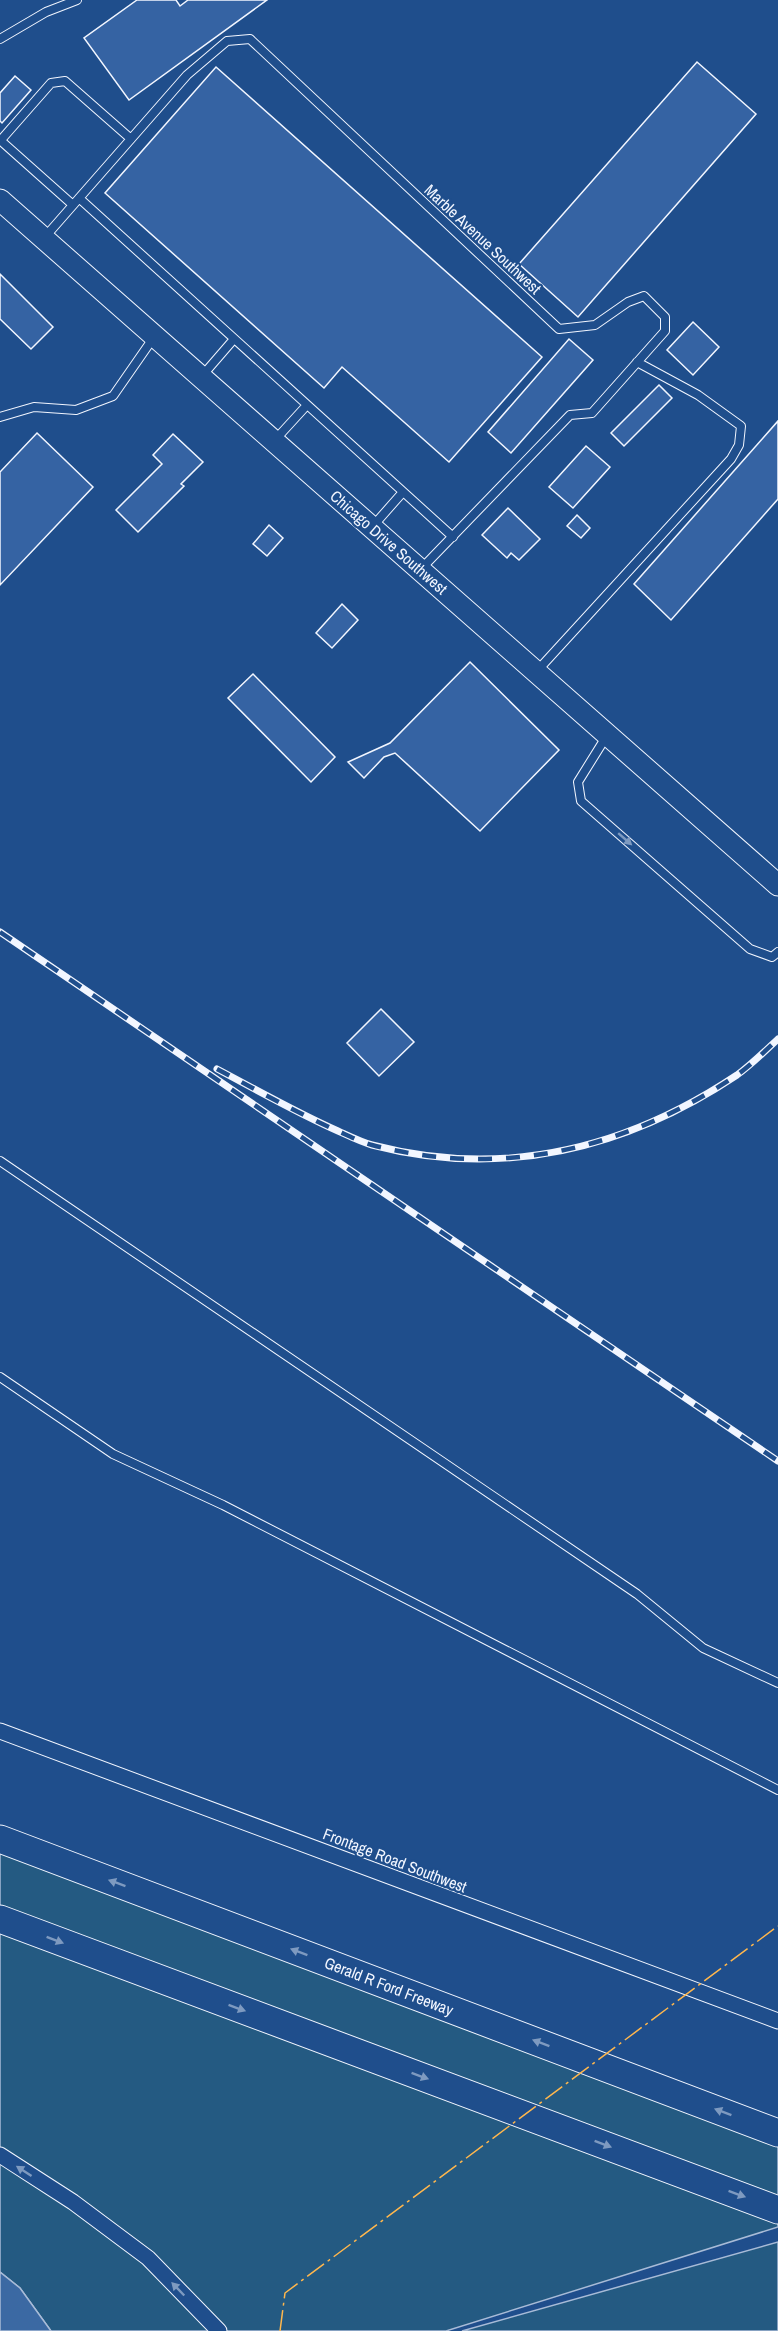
<svg xmlns="http://www.w3.org/2000/svg" width="778" height="2331" font-family="'Archivo Narrow',sans-serif">
  <style>
    .green { fill: #245a82; stroke: #a8bbd7; stroke-width: 1.5 }
    .water { fill: #3b69a3; stroke: #a8bbd7; stroke-width: 1.5 }
    .building { fill: #3563a3; stroke: #f2f6ff; stroke-width: 1.5 }
    .lines { fill: none; stroke-linecap: round; stroke-linejoin: round }
    .service-casing { stroke: #f2f6ff; stroke-width: 10 }
    .minor-casing { stroke: #f2f6ff; stroke-width: 17 }
    .secondary-casing { stroke: #f2f6ff; stroke-width: 23 }
    .motorway-casing { stroke: #f2f6ff; stroke-width: 29 }
    .service { stroke: #1f4e8c; stroke-width: 8 }
    .minor { stroke: #1f4e8c; stroke-width: 15 }
    .secondary { stroke: #1f4e8c; stroke-width: 21 }
    .motorway { stroke: #1f4e8c; stroke-width: 27 }
    .rail-casing { stroke: #f2f6ff; stroke-width: 7 }
    .rail { stroke: #1f4e8c; stroke-width: 4.5; stroke-dasharray: 14; stroke-linecap: butt }
    .power { stroke: #ffb74d; stroke-width: 1.5; stroke-dasharray: 21 4.5 3 4.5; stroke-linecap: butt }
    .oneway { fill: #7e9ac0 }
    .labels { text-anchor: middle; dominant-baseline: central; stroke-width: 4.5; stroke-linejoin: round; paint-order: stroke }
    .street-label { font-size: 16px; fill: #f2f6ff; stroke: #1f4e8c }
  </style>
  <rect width="100%" height="100%" fill="#1f4e8c"/>
  <!-- green -->
  <path class="green" d="M0,1839L778,2133V2227L446,2331H51L20,2288L0,2272Z
    M778,2242V2331H462Z"/>
  <!-- water -->
  <path class="water" d="M0,2272L20,2288L51,2331H0Z"/>
  <!-- building -->
  <path class="building" d="M137,0H176L180,6L188,0H267L129,100L84,38Z
    M697,62L756,114L578,317L519,264Z
    M216,67L542,357L449,462L342,367L324,388L105,193Z
    M15,76L31,90L2,123L0,121V93Z
    M0,274L53,327L31,349L0,319Z
    M693,322L719,347L693,375L667,350Z
    M569,339L593,360L511,453L488,432Z
    M659,385L672,398L624,446L611,433Z
    M778,421V499L671,620L634,584Z
    M37,433L93,487L0,585V472Z
    M173,434L203,462L181,484L184,486L138,532L116,510L162,464L153,455Z
    M586,446L610,467L573,508L549,487Z
    M508,508L540,539L519,560L511,553L507,558L482,535Z
    M577,515L590,528L581,538L567,526Z
    M269,525L283,538L267,556L253,544Z
    M342,604L358,620L332,648L316,633Z
    M470,662L559,750L480,831L395,753L384,757L364,778L348,762L390,743Z
    M253,674L335,757L311,782L228,698Z
    M381,1009L414,1042L379,1076L347,1043Z"/>
  <g class="lines">
    <!-- service casing -->
    <g class="service-casing">
      <path id="service" d="M0,39L46,12L77,0
        M0,140L73,205
        M0,141L51,83L65,81L131,139
        M79,198L453,537
        M45,237L187,75L227,41L250,39L559,329L595,325L628,302L644,296L665,317V331L592,413L570,415L421,569
        M202,376L234,339
        M0,417L34,407L76,410L113,396L154,337
        M275,440L307,405
        M373,526L403,492
        M537,671L731,459L739,445L741,426L698,395L637,362
        M606,737L578,782L581,801L750,949L772,957L778,952
        M0,1161L637,1594L703,1648L778,1683
        M0,1377L113,1454L223,1505L778,1790"/>
    </g>
    <!-- minor casing -->
    <g class="minor-casing">
      <path id="minor" d="M0,1731L778,2021
        M0,2155L73,2202L148,2258L219,2331"/>
    </g>
    <!-- secondary casing -->
    <g class="secondary-casing">
      <path id="secondary" d="M0,200L778,885"/>
    </g>
    <!-- motorway casing -->
    <g class="motorway-casing">
      <path id="motorway" d="M0,1839L778,2133
        M0,1919L778,2210"/>
    </g>
    <!-- service -->
    <use href="#service" class="service"/>
    <!-- minor -->
    <use href="#minor" class="minor"/>
    <!-- secondary -->
    <use href="#secondary" class="secondary"/>
    <!-- motorway -->
    <use href="#motorway" class="motorway"/>
    <!-- rail casing -->
    <g class="rail-casing">
      <path id="rail" d="M0,932L778,1461
        M217,1069C257,1090 297,1113 338,1131C349,1136 361,1142 372,1145C503,1179 626,1149 737,1075C751,1065 765,1051 778,1039"/>
    </g>
    <!-- rail -->
    <use href="#rail" class="rail"/>
    <!-- power -->
    <path class="power" d="M280,2331L285,2293L778,1926"/>
  </g>
  <!-- one-way arrows -->
  <defs><path id="oneway-solid" d="M-6-.8H1V-3.2L6.5 0L1 3.2V.8H-6Z" transform="scale(1.5)"/></defs>
  <g class="oneway">
    <use href="#oneway-solid" transform="translate(625 839) rotate(41)"/>
    <use href="#oneway-solid" transform="translate(117 1883) rotate(-160)"/>
    <use href="#oneway-solid" transform="translate(55 1940) rotate(21)"/>
    <use href="#oneway-solid" transform="translate(299 1952) rotate(-159)"/>
    <use href="#oneway-solid" transform="translate(237 2008) rotate(20)"/>
    <use href="#oneway-solid" transform="translate(541 2043) rotate(-159)"/>
    <use href="#oneway-solid" transform="translate(420 2076) rotate(20)"/>
    <use href="#oneway-solid" transform="translate(723 2112) rotate(-159)"/>
    <use href="#oneway-solid" transform="translate(603 2144) rotate(21)"/>
    <use href="#oneway-solid" transform="translate(24 2171) rotate(-147)"/>
    <use href="#oneway-solid" transform="translate(737 2194) rotate(20)"/>
    <use href="#oneway-solid" transform="translate(178 2289) rotate(-134)"/>
  </g>
  <g class="labels">
    <!-- street labels -->
    <g class="street-label">
      <text transform="translate(483 239) rotate(43)">Marble Avenue Southwest</text>
      <text transform="translate(389 542) rotate(41)">Chicago Drive Southwest</text>
      <text transform="translate(395 1860) rotate(21)">Frontage Road Southwest</text>
      <text transform="translate(389 1986) rotate(21)">Gerald R Ford Freeway</text>
    </g>
  </g>
</svg>
